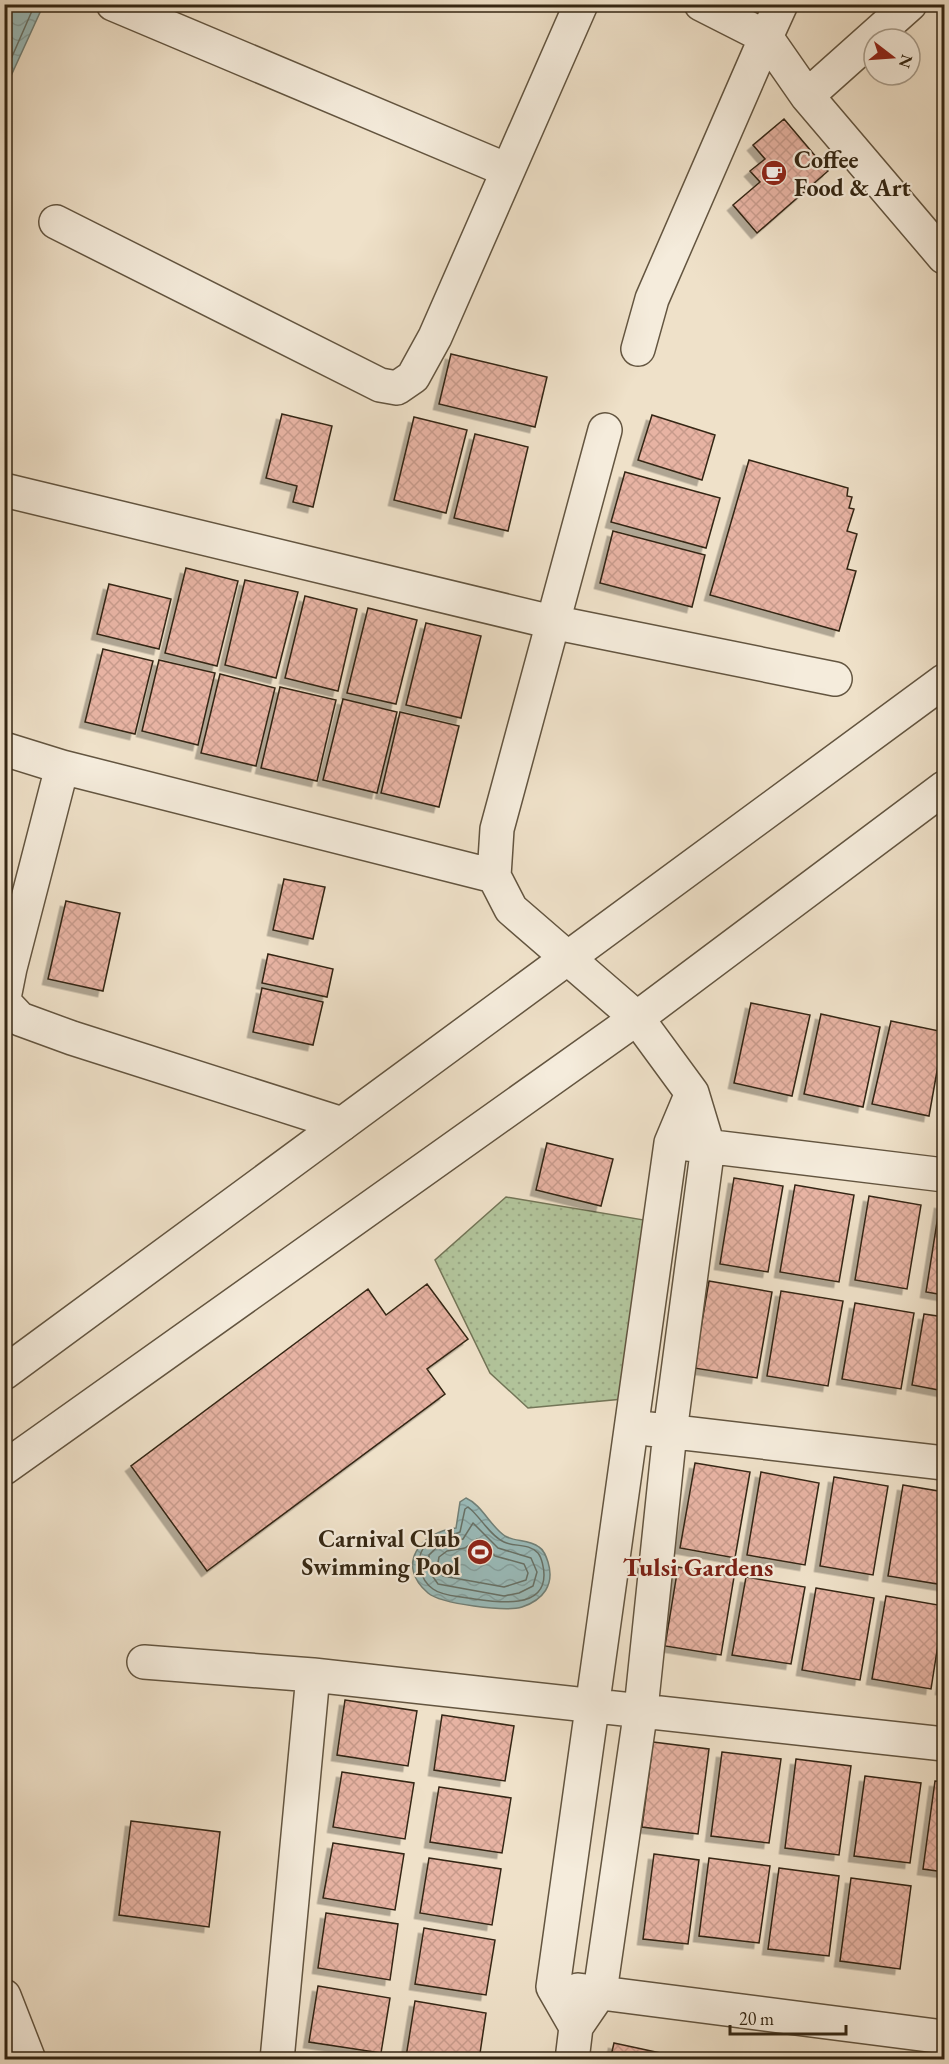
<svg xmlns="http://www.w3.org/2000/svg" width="949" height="2064" font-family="'EB Garamond',serif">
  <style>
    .grass { fill: url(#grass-dots); stroke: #737557; stroke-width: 1.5 }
    .water { fill: url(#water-waves); stroke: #718078; stroke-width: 1.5 }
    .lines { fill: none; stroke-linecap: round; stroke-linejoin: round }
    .shore { stroke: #677167; stroke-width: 1.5 }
    .building { fill: url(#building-cross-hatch); stroke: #342613; stroke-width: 1.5; filter: url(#shadow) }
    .minor-casing { stroke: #635540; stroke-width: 36 }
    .tertiary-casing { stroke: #635540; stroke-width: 36 }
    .minor { stroke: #f5ecdc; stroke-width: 33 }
    .tertiary { stroke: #f5ecdc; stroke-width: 33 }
    .labels { text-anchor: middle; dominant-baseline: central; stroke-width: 4.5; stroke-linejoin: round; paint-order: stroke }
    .poi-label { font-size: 24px; font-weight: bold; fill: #342613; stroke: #f5ecdc; text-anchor: start }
    .neighbourhood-label { font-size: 26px; font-weight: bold; fill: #7a1f14; stroke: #f5ecdc }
  </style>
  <defs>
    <pattern id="grass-dots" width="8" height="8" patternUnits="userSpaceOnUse" patternTransform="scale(1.5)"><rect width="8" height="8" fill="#b2c49b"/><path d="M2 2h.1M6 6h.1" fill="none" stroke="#9aa885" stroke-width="1.8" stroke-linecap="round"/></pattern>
    <pattern id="water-waves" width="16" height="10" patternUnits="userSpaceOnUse" patternTransform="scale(1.5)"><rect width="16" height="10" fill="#9abcbb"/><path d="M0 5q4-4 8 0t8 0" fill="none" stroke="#85a1a0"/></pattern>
    <pattern id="building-cross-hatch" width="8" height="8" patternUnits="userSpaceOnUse" patternTransform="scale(1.5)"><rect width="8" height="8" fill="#e7b3a3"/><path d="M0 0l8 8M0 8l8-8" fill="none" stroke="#c79a8b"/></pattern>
    <filter id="shadow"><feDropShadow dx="-5.5" dy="5.5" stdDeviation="0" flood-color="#0004"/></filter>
  </defs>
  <rect width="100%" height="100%" fill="#efe1c9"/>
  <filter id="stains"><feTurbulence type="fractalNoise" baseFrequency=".00333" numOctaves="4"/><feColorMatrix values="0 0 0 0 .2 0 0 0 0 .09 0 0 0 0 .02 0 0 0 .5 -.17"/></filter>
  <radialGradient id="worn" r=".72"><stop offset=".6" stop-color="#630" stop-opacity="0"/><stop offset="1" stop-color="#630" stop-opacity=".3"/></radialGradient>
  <!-- grass -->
  <path class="grass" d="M506,1197L644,1220L623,1399L528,1408L490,1373L435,1260Z"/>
  <!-- water -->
  <path class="water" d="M5,4L37,5L42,8L5,89Z
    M466,1498C482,1505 490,1526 505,1536C515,1542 529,1539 539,1547C544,1550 546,1556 548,1562C555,1585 543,1600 522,1607C506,1612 441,1604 428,1593C395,1565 420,1532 456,1528L460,1502Z"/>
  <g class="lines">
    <!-- shore -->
    <path class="shore" d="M4,75L35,4
      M468,1507C480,1516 490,1536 504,1542C514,1547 529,1543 538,1553C542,1558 544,1569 544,1575C544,1612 491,1601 468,1598C458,1596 442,1596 433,1589C420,1580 414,1557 426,1545C436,1535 449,1537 460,1532L465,1509Z
      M473,1523L498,1548L531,1558L537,1572L533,1586L519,1593L504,1596L438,1584L429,1571V1555L439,1545L463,1539Z
      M477,1539L495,1556L524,1564L528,1573L526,1580L504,1587L443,1576L437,1568L439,1557L447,1551L465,1548Z"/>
  </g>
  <!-- building -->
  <path class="building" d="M784,119L828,171L757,233L733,205L760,182L750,171L765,159L753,145Z
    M451,354L547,377L535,427L439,404Z
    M282,414L332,426L313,507L293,502L297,486L266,478Z
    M652,415L715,435L702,480L638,460Z
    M414,417L467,430L446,513L394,500Z
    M475,434L528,447L508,531L454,518Z
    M749,460L848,488L847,496L852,497L849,508L854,509L847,531L857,534L847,569L856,571L839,631L710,595Z
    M625,472L720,498L706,548L611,522Z
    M613,531L705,555L692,607L600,583Z
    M186,568L238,581L217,666L165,653Z
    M245,580L298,592L276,678L225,665Z
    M109,584L171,599L159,649L97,634Z
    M305,596L357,609L338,691L285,678Z
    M368,608L417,620L396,704L347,693Z
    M426,623L481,636L461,718L406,705Z
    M103,649L153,661L135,734L85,722Z
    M159,660L215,673L198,745L142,731Z
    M220,674L275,688L256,766L201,753Z
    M280,687L336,700L317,781L261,768Z
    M343,699L397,712L377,793L323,780Z
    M400,712L459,726L439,807L381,793Z
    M284,879L325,887L313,939L273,930Z
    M66,901L120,913L103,991L48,979Z
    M268,954L333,969L327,997L262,983Z
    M262,988L323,1002L313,1045L253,1032Z
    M751,1003L810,1015L792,1096L734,1083Z
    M821,1014L880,1027L863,1107L804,1094Z
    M891,1021L944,1032L929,1116L872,1104Z
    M547,1143L613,1159L601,1206L536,1190Z
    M734,1178L783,1186L768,1272L720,1264Z
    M795,1185L854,1195L839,1282L780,1272Z
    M869,1196L921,1205L907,1289L855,1280Z
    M940,1203L944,1204V1295L926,1292Z
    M709,1281L772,1292L757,1378L694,1368Z
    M427,1284L468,1339L427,1369L445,1394L207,1571L131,1466L368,1289L386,1315Z
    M781,1291L843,1301L828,1386L767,1376Z
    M855,1303L914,1313L901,1389L842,1379Z
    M924,1314L944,1317V1391L912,1385Z
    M695,1463L750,1472L735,1558L680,1548Z
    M761,1472L819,1483L805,1565L747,1555Z
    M834,1477L888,1486L873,1575L820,1566Z
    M903,1485L944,1492V1585L888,1576Z
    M678,1567L734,1577L721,1655L665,1646Z
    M746,1577L805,1587L791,1664L732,1655Z
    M816,1588L874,1598L860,1680L802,1670Z
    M886,1596L944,1606L931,1689L872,1679Z
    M944,1667V1689H941Z
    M345,1700L417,1711L408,1766L337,1755Z
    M442,1715L514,1726L505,1781L434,1770Z
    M653,1742L709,1749L698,1834L642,1827Z
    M722,1752L781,1759L769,1843L711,1836Z
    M796,1759L851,1766L839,1855L785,1848Z
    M342,1772L414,1783L405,1839L333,1827Z
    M865,1776L921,1783L910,1863L854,1856Z
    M935,1781L944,1782V1872L923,1869Z
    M439,1787L511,1798L502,1853L430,1842Z
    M131,1821L220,1832L209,1927L119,1915Z
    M333,1843L404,1854L395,1910L323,1898Z
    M654,1854L699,1860L688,1944L643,1939Z
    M429,1858L501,1869L492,1925L420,1913Z
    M709,1858L770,1866L759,1943L699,1936Z
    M779,1868L839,1876L829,1956L768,1949Z
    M851,1878L911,1886L900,1969L840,1961Z
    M326,1913L398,1924L390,1980L318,1968Z
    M424,1928L495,1940L486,1995L415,1984Z
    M318,1986L390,1998L381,2053L309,2042Z
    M415,2001L486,2013L479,2060H424L406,2057Z
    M614,2043L693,2060H610Z"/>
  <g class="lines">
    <!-- minor casing -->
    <g class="minor-casing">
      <path id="minor" d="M113,4L507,170
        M781,4L766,37L807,96L944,257
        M807,96L910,4
        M56,222L380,385L397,388L413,377L435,337L581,4
        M638,349L652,299L766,37L701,4
        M4,490L552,622L835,679
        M4,749L62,767L494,876
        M4,998L10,968L62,767
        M4,1002L20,1019L72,1038L342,1124
        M688,1144L944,1175
        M649,1429L944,1463
        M144,1662L313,1675L944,1744
        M578,1990L944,2037
        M576,2027L553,1987L671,1143L692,1093
        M277,2060L313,1675
        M572,2060L576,2027L600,1992L641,1709L670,1432L708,1146L692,1093L637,1018L511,909L494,876L497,829L605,430"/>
    </g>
    <!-- tertiary casing -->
    <g class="tertiary-casing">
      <path id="tertiary" d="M4,1373L944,681
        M4,1468L637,1018L944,788
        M4,1996L29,2060"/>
    </g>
    <!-- minor -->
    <use href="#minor" class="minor"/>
    <!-- tertiary -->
    <use href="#tertiary" class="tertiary"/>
  </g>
  <!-- icons -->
  <defs>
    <g id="cafe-disc" transform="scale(1.35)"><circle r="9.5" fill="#8f2418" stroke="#f5ecdc"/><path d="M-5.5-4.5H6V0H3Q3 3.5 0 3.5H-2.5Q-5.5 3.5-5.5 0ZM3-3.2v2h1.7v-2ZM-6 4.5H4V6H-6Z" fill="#fff"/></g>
    <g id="stadium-disc" transform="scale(1.35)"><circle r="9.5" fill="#8f2418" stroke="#f5ecdc"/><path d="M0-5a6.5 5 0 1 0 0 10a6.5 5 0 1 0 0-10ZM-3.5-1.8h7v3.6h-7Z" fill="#fff"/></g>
  </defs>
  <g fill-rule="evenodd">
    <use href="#cafe-disc" x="774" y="173"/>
    <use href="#stadium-disc" x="480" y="1552"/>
  </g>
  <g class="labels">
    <!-- poi labels -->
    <g class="poi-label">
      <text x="794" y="159">Coffee<tspan x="794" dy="28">Food &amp; Art</tspan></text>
      <text x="460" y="1538" text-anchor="end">Carnival Club<tspan x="460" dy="28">Swimming Pool</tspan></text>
    </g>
    <!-- neighbourhood labels -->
    <g class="neighbourhood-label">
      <text x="698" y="1567">Tulsi Gardens</text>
    </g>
  </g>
  <!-- margin -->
  <rect width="949" height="2064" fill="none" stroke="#efe1c9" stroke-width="24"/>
  <rect x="6" y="6" width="937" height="2052" fill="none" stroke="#342613" stroke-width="3"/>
  <rect x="12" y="12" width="925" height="2040" fill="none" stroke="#342613" stroke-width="1.5"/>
  <!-- north arrow -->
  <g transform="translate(892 57) rotate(107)"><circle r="28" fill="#f5ecdc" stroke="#a89d8c" stroke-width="1.5"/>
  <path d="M0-4.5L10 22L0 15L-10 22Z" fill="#8f2418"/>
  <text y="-9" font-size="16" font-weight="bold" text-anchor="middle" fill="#342613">N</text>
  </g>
  <!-- scale -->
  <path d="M730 2025v9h116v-9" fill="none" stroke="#342613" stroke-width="3"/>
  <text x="739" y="2025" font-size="18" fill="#342613" stroke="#f5ecdc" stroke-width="4.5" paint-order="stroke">20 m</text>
  <rect width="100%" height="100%" filter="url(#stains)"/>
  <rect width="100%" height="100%" fill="url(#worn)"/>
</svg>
